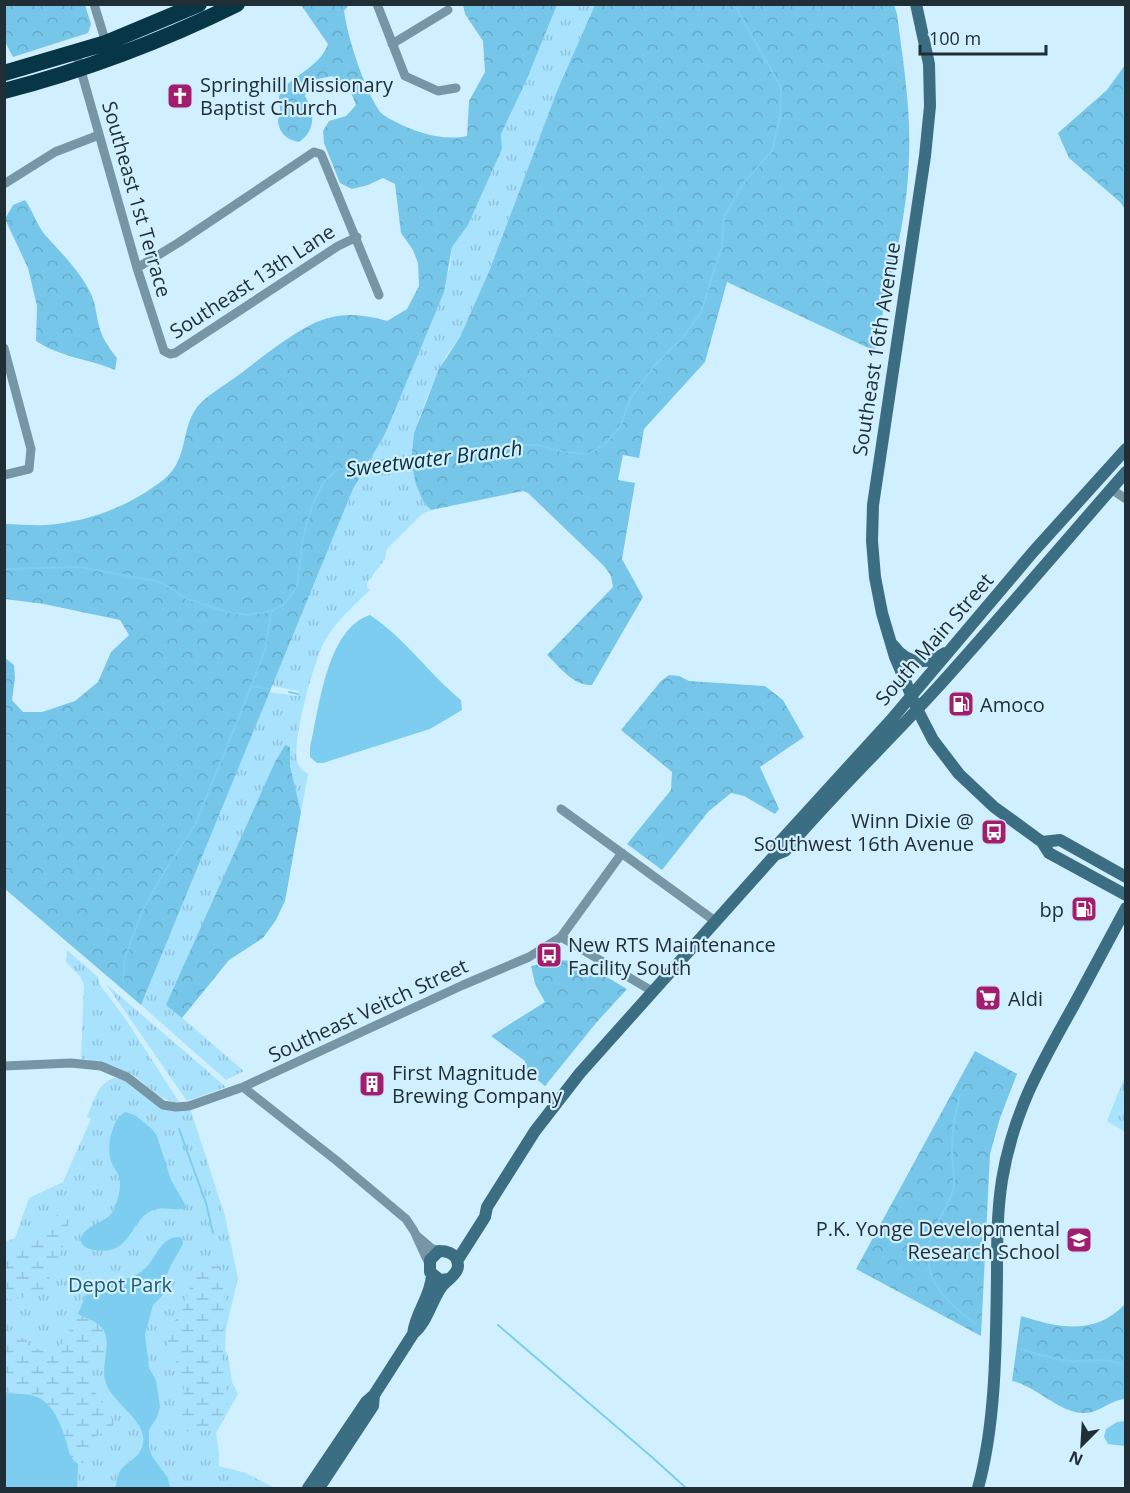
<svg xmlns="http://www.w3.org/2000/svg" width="1130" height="1493" font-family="'Open Sans',sans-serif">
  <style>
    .grass { fill: url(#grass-tufts) }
    .forest { fill: url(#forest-crowns) }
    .wetland { fill: url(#wetland-marsh) }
    .water { fill: #7ccdf0 }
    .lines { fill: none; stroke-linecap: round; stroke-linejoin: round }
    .stream { stroke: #7ccdf0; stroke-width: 2 }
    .street { stroke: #7696a5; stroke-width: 9 }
    .secondary { stroke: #3c6e83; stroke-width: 12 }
    .highway { stroke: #073647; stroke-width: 16 }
    .labels { text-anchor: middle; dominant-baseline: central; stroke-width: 4.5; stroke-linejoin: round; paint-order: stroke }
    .poi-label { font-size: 20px; fill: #202f36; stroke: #d1f0ff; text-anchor: start }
    .street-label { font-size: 20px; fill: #202f36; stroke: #d1f0ff }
    .park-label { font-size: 20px; fill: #1c5b74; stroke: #d1f0ff }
    .water-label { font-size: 21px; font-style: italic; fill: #082f3e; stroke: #d1f0ff }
  </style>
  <defs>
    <pattern id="grass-tufts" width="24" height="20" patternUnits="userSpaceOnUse" patternTransform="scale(1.5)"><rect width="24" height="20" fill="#a9e2fc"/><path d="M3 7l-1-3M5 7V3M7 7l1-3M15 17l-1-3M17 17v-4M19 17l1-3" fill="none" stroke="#91c2d9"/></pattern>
    <pattern id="forest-crowns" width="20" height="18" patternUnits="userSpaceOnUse" patternTransform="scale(1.5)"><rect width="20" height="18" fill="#76c6ea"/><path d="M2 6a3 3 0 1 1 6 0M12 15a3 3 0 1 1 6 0" fill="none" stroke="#66aac9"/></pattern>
    <pattern id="wetland-marsh" width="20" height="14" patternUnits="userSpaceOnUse" patternTransform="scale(1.5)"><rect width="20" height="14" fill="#a9e2fc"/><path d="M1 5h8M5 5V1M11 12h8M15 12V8" fill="none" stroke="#91c2d9"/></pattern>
  </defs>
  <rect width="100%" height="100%" fill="#d1f0ff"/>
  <!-- grass -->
  <path class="grass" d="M557,5H595L557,91L490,269L460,337L446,356L427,397L414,433L411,461L416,485L424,503L431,510L422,514L387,549L385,559L367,583V587L370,590C354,606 335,622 324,642C314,663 290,744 298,764C300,769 304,771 308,774L301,812L290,766V747L281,751L167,1005L244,1071L226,1080L141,1005L269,692L298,696L299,691L272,686L353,489L385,434L450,267L452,247L468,225L502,149L501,134L527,78Z
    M67,950L98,977L100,985L125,1018L179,1102C159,1102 147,1084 131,1074C115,1065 99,1061 81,1059L84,986L80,976L66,962Z
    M106,984L226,1087L187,1101Z
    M1125,1076V1132L1107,1121Z
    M115,1078H121L160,1107L191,1111L225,1216L238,1278L226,1329L225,1350L228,1355L232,1381L238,1394L216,1433L219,1452V1466L246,1473L275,1488H5L4,1242L15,1238L29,1198L63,1182L91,1119L87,1117C94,1101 97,1083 115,1078Z"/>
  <!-- forest -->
  <path class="forest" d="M4,5H85L91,24L88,33L13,57L5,42Z
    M301,5H349L344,11C348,39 364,88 380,112C384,116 390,119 396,122C417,133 443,141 467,136L469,101L485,72L483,41L465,14L463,5H557L526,81L501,134L502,149L468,225L452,247L444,292L385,434L353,489L141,1005L5,889V658L14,665L15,678L12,700L23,712H42L75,701L98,682L111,652L129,635L120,620L44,604L5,599V524C18,524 32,526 46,525C88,522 130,506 163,480C189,460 180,430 197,407C206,396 222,387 233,379C258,361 296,328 325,319C345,312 367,315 387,321L407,309L419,286L418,263L413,250L401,233L395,184L383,178L368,185L352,189L340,183L324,143L323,131L329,121L346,116L356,105L350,90L332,76L314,80L308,85L305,96C315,113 316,130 299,142C288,140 279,134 278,121C278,118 280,114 280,112C281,104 276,98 282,90C296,74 321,65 328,44Z
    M595,5H894L897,14C903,61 911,108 909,156C908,222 887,287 875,351L727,282L705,362L644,429L639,458L623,455L618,480L635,483L622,559L643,597L592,685C573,686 560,667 547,655L613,587L611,576L604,566L528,493L523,491L431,510L424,503L416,485L411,461L414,433L439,369L460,337L490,269L557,91Z
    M1125,65V209L1120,202L1069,158L1058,133L1107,90Z
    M25,200C33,211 37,226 46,236C63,255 80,271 91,294C96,304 96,315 99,326C102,338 109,348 117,358L115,370C89,359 60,357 36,341L37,306L28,268L5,219L13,205Z
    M669,675L679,676L689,681L765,686L783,700L804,737L760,767L779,809L775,814L744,796L731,793L708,812L662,870L627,844L671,790L672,772L621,730L661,681Z
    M285,745L290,747V766L301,812L285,901L276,920L263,938L229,960L182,1018L166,1005L275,762Z
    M560,960L581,962L627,989L596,1023L545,1086L525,1070V1061L491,1036L545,1002L535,984L531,966Z
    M975,1051L1017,1074L1000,1118L990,1154L981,1336L856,1269Z
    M1125,1304V1399C1111,1400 1100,1412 1086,1413C1061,1415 1038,1387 1012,1381L1021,1316C1059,1328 1095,1336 1125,1304Z"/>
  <!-- wetland -->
  <path class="wetland" d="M66,1211L70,1216L62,1250L51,1272L45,1292L13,1300L5,1298V1254L41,1230L57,1215Z
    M212,1255C232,1284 221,1330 223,1364C224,1379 229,1394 227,1410C225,1418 221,1424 215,1430H198L191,1433L185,1430L182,1417L184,1387L175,1358L168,1345V1331L184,1307L192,1280L202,1266Z
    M78,1314C83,1317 87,1318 92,1320C105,1326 111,1344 103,1357L94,1354L92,1355C82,1384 102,1399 114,1422L111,1436L98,1433L91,1448L89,1462L78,1464L69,1455L63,1433L50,1406L21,1394L5,1393L4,1329L20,1335L31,1349L54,1350L66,1341L69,1331Z"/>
  <!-- water -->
  <path class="water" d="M370,615C405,638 429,674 461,700L462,710L430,729L323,763H317L310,757V748C319,710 326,629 370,615Z
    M126,1112L136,1116L152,1129L157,1136L171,1180L187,1208C176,1212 164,1205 151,1211C128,1223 132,1256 94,1250C87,1249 82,1246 80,1240C84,1227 98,1224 108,1217C115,1212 119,1196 120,1187C122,1174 112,1169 110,1157C107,1145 113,1116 126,1112Z
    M176,1237L182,1238L183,1244L171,1265L166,1277L164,1294L153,1305L145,1334L149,1368L156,1380L160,1407L157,1417L149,1430V1447L152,1456L168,1478L170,1488H115C117,1483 117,1475 120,1471C128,1460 141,1458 143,1443C147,1422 115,1404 107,1386C98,1368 114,1342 102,1328C96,1320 86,1319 78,1314L91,1283C108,1281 128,1282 142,1271C156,1261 158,1240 176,1237Z
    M5,1393C15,1394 27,1393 37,1397C54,1404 62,1427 67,1444C69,1453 70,1458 78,1464L77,1488H5Z
    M1125,1421V1446L1108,1444L1104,1437L1106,1429L1117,1422Z"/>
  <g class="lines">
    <!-- stream -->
    <path class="stream" d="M4,569L80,567L160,582L188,599L224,611L247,615L271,611L283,605L297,587L303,538L312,506L323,483L335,471L359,463L501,445H537L565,452L588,454L605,444L620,427L630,399L654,366L684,336L701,312L722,246L724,216L745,181L772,151L780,117L781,87L734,4
      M251,686L269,689
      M289,692L298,694
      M123,982L125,958L141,914L163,874L195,825L243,707L265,650L271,612
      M960,1094C955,1114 951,1133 952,1154C952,1164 955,1176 954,1186C951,1202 941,1214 935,1228C915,1272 942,1300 976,1324
      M179,1129L206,1203L213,1233
      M498,1325L653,1458L686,1488
      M1021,1349C1038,1354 1055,1360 1073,1361C1094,1362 1105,1356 1126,1366"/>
    <!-- street -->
    <path class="street" d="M94,4L106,43
      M377,4L405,76L438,91L456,88
      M392,44L448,10
      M76,53L137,268L164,351L170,354L175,353L338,246L357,237
      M4,184L55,152L99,135
      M137,268L178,243L314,152L321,154L379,295
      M4,348L31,449L29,469L4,475
      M1111,489L1126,499
      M561,809L715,921
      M561,937L652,991
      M4,1066L71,1063L101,1066L127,1077L163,1105L176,1107L189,1106L243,1087L463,985L529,957L561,937L622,853
      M243,1087L337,1161L406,1219L414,1231L429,1264
      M417,1236L431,1248L439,1251"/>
    <!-- secondary -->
    <path class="secondary" d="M916,4L929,64L930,106L925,156L873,505L872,541L875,577L882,613L895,657L917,709L933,740L959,774L994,807L1042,842L1049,853L1126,895
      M893,645C907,664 926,666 945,653
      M1042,842L1060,840L1126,877
      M775,855L777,845L891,720L1033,552L1126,449
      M457,1261L485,1217L487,1207L535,1131L580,1073L775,855L785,851C833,794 887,743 937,688C1001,617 1063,544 1126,472
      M413,1334C415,1313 431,1297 432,1275
      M308,1488L366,1402L374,1395L413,1334C427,1322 430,1305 440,1289C446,1279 464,1273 456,1258C452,1252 446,1251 439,1251L430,1260V1272L440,1280L449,1279
      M319,1488L373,1406L374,1395
      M978,1488C996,1423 996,1344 997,1276C997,1244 997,1212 1002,1180C1013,1112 1041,1064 1074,1005C1091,973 1108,941 1126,908"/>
    <!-- highway -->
    <path class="highway" d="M4,73L106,43L199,4
      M4,91C85,70 162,41 237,4"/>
  </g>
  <!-- icons -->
  <defs>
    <g id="church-square" transform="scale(1.35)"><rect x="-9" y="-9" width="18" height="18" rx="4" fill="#a11e6e" stroke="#d1f0ff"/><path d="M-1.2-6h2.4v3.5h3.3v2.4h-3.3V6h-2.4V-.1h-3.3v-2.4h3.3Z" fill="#fff"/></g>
    <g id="fuel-square" transform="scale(1.35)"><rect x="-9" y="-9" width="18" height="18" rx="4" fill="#a11e6e" stroke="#d1f0ff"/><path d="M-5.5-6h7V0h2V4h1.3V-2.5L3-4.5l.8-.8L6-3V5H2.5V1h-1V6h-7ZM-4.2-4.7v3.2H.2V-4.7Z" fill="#fff"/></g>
    <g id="bus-square" transform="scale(1.35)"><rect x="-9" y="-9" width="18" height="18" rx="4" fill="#a11e6e" stroke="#d1f0ff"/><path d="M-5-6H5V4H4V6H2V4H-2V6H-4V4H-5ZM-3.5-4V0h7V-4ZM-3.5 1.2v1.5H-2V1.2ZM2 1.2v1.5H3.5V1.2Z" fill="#fff"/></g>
    <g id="supermarket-square" transform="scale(1.35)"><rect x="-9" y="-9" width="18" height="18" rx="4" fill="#a11e6e" stroke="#d1f0ff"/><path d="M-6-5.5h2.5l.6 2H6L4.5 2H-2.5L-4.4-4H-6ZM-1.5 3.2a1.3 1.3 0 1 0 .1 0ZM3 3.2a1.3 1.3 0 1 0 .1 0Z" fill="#fff"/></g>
    <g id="building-square" transform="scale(1.35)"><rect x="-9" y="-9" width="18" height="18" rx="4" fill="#a11e6e" stroke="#d1f0ff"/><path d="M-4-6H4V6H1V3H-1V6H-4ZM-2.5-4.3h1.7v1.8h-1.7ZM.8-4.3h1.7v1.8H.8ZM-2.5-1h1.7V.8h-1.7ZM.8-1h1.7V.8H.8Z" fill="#fff"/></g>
    <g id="school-square" transform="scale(1.35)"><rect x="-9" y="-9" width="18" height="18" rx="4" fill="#a11e6e" stroke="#d1f0ff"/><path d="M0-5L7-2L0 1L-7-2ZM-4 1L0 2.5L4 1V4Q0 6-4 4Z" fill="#fff"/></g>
  </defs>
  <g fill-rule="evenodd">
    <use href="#church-square" x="180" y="96"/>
    <use href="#fuel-square" x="961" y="704"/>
    <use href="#bus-square" x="994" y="832"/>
    <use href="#fuel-square" x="1084" y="909"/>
    <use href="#bus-square" x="549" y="955"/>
    <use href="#supermarket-square" x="988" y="998"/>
    <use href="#building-square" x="372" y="1084"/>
    <use href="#school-square" x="1079" y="1240"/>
  </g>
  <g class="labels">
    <!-- poi labels -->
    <g class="poi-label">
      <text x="200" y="84">Springhill Missionary<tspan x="200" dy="23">Baptist Church</tspan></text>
      <text x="980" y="704">Amoco</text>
      <text x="974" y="820" text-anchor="end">Winn Dixie @<tspan x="974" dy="23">Southwest 16th Avenue</tspan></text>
      <text x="1064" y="909" text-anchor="end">bp</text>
      <text x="568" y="944">New RTS Maintenance<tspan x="568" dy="23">Facility South</tspan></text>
      <text x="1008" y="998">Aldi</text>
      <text x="392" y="1072">First Magnitude<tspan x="392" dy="23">Brewing Company</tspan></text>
      <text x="1060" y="1228" text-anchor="end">P.K. Yonge Developmental<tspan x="1060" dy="23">Research School</tspan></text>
    </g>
    <!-- street labels -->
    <g class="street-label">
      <text transform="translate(137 199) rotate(74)">Southeast 1st Terrace</text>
      <text transform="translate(252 281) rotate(-33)">Southeast 13th Lane</text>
      <text transform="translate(876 349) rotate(-81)">Southeast 16th Avenue</text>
      <text transform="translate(934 639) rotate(-49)">South Main Street</text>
      <text transform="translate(368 1010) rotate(-25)">Southeast Veitch Street</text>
    </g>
    <!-- park labels -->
    <g class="park-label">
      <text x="120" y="1284">Depot Park</text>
    </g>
    <!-- water labels -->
    <g class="water-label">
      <text transform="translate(434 458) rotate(-7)">Sweetwater Branch</text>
    </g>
  </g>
  <!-- border -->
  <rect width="1130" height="1493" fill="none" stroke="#202f36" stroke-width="12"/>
  <!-- north arrow -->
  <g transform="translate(1082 1445) rotate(204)" stroke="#d1f0ff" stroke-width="4.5" paint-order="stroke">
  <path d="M0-4.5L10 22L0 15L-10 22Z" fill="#202f36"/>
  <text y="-9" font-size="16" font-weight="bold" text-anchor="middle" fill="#202f36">N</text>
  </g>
  <!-- scale -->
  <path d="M920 45v9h126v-9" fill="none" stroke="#202f36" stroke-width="3"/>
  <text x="929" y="45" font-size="18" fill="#202f36" stroke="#d1f0ff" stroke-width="4.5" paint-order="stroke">100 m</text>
</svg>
